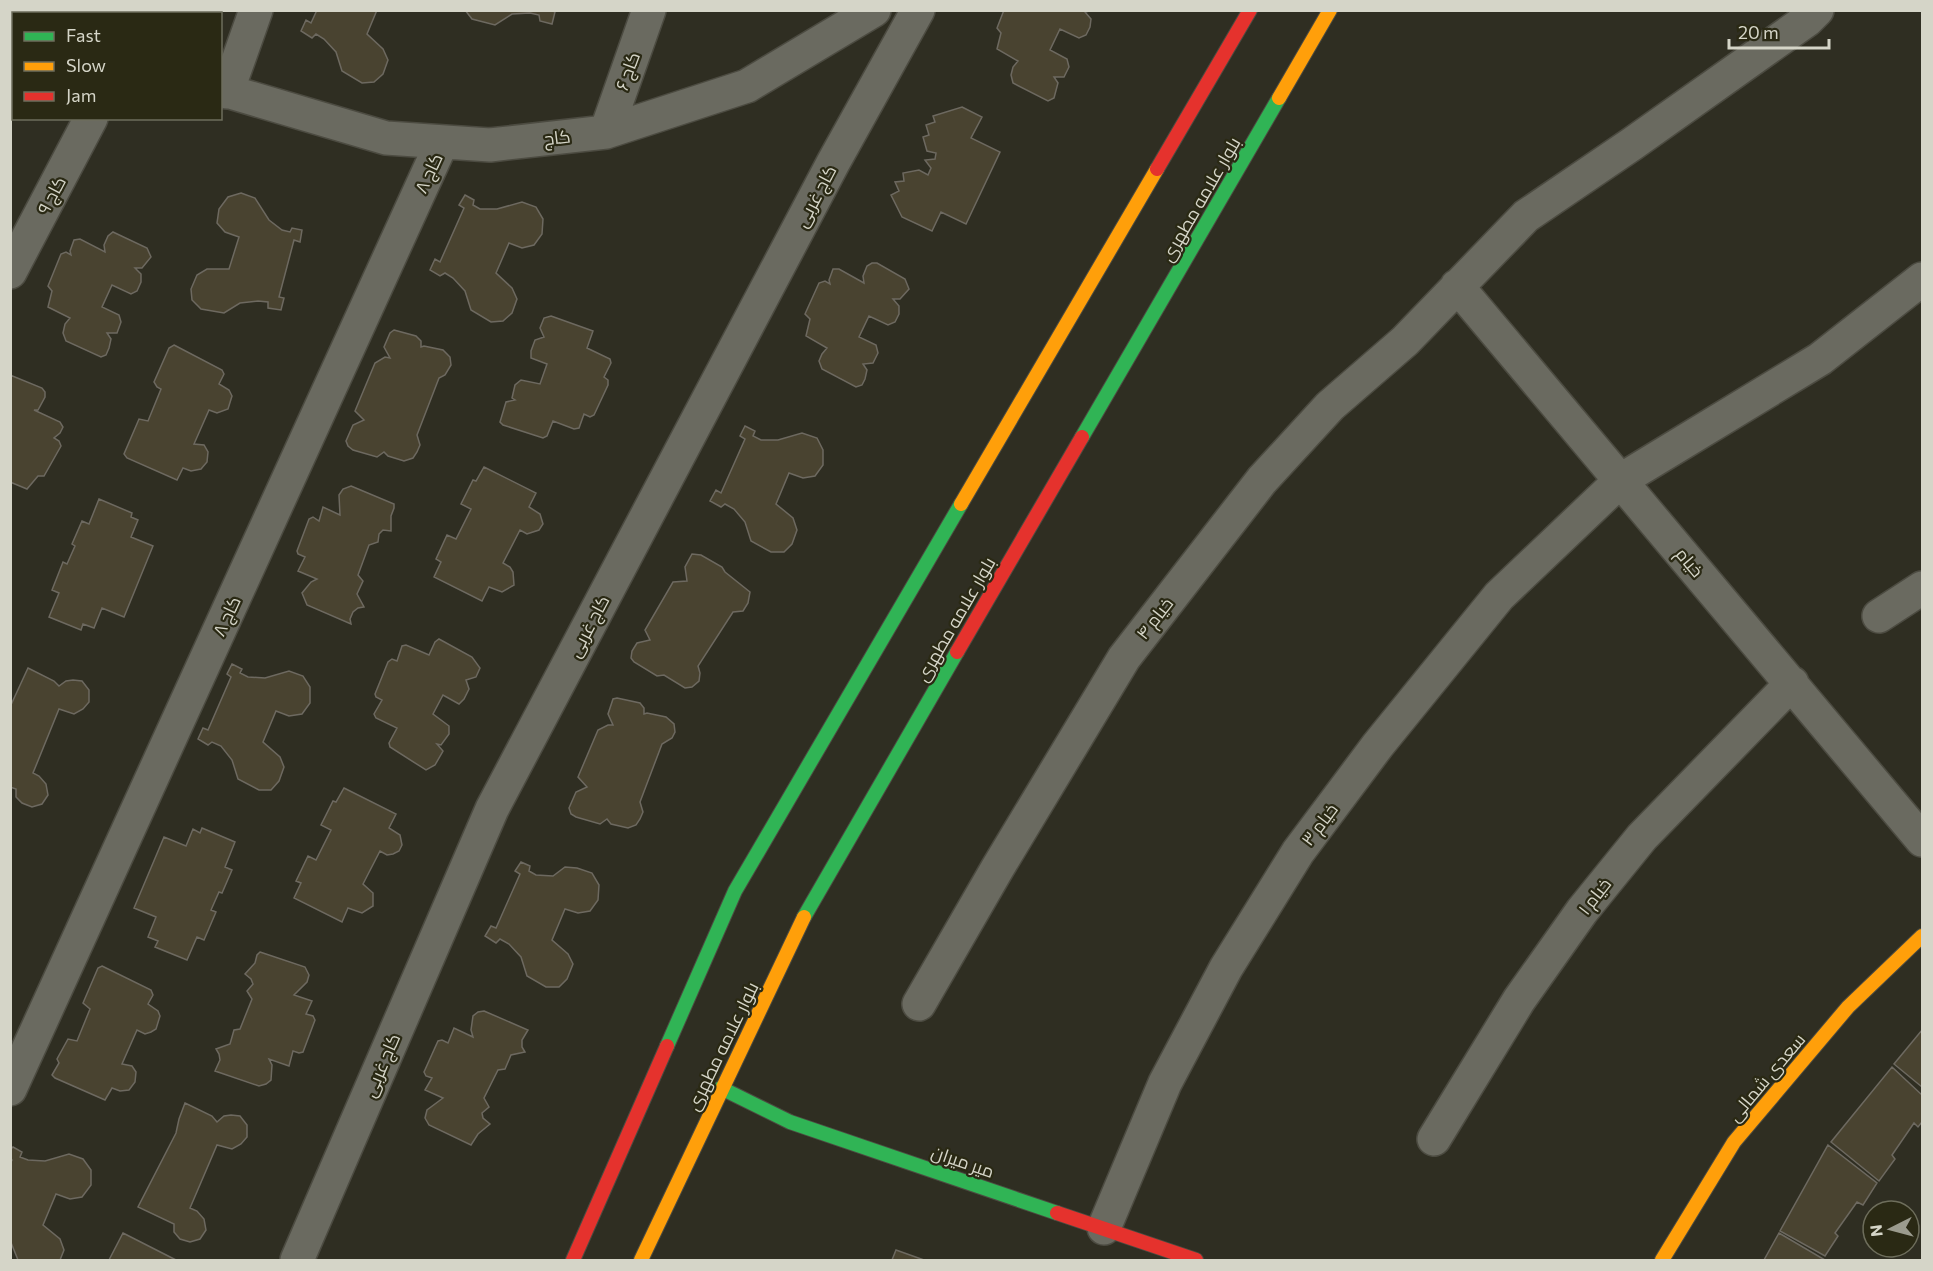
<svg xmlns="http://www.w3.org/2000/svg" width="1933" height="1271" font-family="Commissioner,Cairo,sans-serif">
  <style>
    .building { fill: #494330; stroke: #6d6960; stroke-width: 1.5 }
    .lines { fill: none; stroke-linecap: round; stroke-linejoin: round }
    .street-casing { stroke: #4c4b41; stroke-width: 36 }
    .fast-casing { stroke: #4c4b41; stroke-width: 16 }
    .slow-casing { stroke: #4c4b41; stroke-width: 16 }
    .jam-casing { stroke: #4c4b41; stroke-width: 16 }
    .street { stroke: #6a6a60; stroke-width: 33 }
    .fast { stroke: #30b455; stroke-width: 14 }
    .slow { stroke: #ff9f0a; stroke-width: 14 }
    .jam { stroke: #e5322d; stroke-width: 14 }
    .labels { text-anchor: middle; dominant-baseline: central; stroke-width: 4.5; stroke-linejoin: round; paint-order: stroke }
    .street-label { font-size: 18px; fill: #d5d5c8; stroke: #2a2914 }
  </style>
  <rect width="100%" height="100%" fill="#2f2e22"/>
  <!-- building -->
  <path class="building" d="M154,10H192L191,14H161Z
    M317,10H377L367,34L383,49L388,60L383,74L374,82L362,83L342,71L336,52L324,39L316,34L312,38L301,31L306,20L311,23Z
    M465,10H551L555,12L552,24L540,21L539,15L530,13L512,14L495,25L472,19Z
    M1004,10H1094L1085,12L1091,19L1090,27L1086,35L1079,38L1060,29L1050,50L1067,59L1069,67L1064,77H1054L1058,83L1054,98L1048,101L1013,83L1011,75L1013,67L1018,61L997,49L1001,33L997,28Z
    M10,38L14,43V71L10,75Z
    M962,107L982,117L971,138L1000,152L966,224L941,212L932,231L902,217L891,195L899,191L895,182L904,181L903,173L919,170L928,175L931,168L925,160L935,159L936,153L927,151L923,137L929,135L926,125L935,122L933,116Z
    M241,193L255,198L269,220L282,230L290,232L292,228L302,230L300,242L294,240L279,297L284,298L281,310L268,308V302L258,301L240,303L224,313L201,309L192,300L191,289L197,275L207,269H229L239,237L225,232L217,223L219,209L228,197Z
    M465,195L474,200L473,205L480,209H497L522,202L536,207L543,219L542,234L534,245L522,248L509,243L496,273L512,288L517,299L512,313L503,321L491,322L471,310L465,291L453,278L445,273L440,276L430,270L435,259L440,262L464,208L459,205Z
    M113,232L147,248L151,257L142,268H135L141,274V282L137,291L131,294L112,285L102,307L119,315L121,322L117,333H107L111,339L109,348L106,355L101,357L66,341L63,333L65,324L70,318L48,307L52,291L48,286L61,254L66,252L71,255L70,251L74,240L80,239L105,252L104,245L108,236Z
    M872,263H877L905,279L909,289L900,299H893L899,306V314L895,322L888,325L869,316L859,337L876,345L878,353L873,363L863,364L867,370L865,379L862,385L856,387L822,369L819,361L822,354L827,348L806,336L810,319L805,314L819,283L825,281L830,284L829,280L833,269H839L864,283L863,276L867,266Z
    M551,316L593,331L587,348L610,359L611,363L604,377L608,380V385L594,415L590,417L584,414L579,428L574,429L553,421L547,436L543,438L503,425L500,422L506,402L515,400L512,398L515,385L521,380L540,384L547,364L531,358V351L535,340L544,337L540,328L544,318Z
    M394,330L416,336L421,341V347L424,346L443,350L450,357L451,365L445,375L439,378L417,435L420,445L417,452L413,458L404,461L388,456L384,452L377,457L353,450L348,446L346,441L353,425L364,420L355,411L375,363L385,357L390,358L384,347L390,333Z
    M174,345L222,370L224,374L219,384L229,390L232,396L228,409L217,413L209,410L194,444L204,445L208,452L207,462L201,469L191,471L183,468L177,480L127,458L124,454L139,419L148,421L161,389L157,387L154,382L169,348Z
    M10,375L42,388L45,392V397L38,410H34L60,422L63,427L60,433L54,438L59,441L61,446L44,476H38L27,489L10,482Z
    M745,426L755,431L753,436L761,440H778L802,433L817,438L823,450V465L815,476L803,478L789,473L776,504L793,518L797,530L792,544L784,552H771L751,541L745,522L734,509L725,504L721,507L710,501L716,490L721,493L745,439L740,436Z
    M484,467L536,493L529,507L540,514L543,524L539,530L527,534L520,530L503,563L510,567L513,572L514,585L502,592L489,587L482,601L434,577L441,562L436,559L447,535L456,539L471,509L461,504L473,480L476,481Z
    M351,486L394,504V508L391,516V531L383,530L379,534L378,542L369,545L358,575L363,581L357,594L364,607L358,608L353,612L350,619L351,624L307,605L302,593L311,582L317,579L298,571L305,557L298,554L297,551L309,519L313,517L319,521L323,507L340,515L339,495L343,489Z
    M99,499L132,513L131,517L138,520L131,537L153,546L124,617L102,608L94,628L83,624L81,630L49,617L59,593L52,590L63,562L67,564L75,546L72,544L82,521L89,524Z
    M692,554L701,555L722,567L725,572L750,592L748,603L743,611L733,612L698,666L700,673L699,681L692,687L685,688L664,675L657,676L634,662L631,658L632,651L637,643L650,640L645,630L673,582L687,581L685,567Z
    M439,639L472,657L480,668L476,677L466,680L469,689L464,699L459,704L443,695L433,714L449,726V734L441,745L437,744L443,751L435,765L426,770L390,747L389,743L397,728L376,718L374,714L382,700L376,697L375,694L388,662L392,659L397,661L402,646L406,645L429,655L435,642Z
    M232,664L242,669L240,673L248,677L265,678L289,671L303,676L310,687V703L302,714L289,716L276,711L263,742L280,757L284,767L279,781L271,790H259L238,779L232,760L221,746L212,742L208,745L198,739L203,728L208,730L231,677L227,674Z
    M28,668L54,681L59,686L66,681L73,680L82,681L89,690V702L83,709L74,714L59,709L33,773L39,776L46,784L48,795L42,804L32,807L22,803L16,797V789L10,787V707Z
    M617,698L640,703L644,708V714L647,713L666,717L674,724L675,732L672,738L662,744L640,802L643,812L640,819L636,825L628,828L611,824L607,819L600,824L576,817L571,814L569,808L576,792L587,787L578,777L598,730L608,725H613L608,714L613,699Z
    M344,788L396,814L389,828L400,835L402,845L399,851L393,854L387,855L380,851L363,884L373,893V906L362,913L348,908L342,922L294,898L301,883L296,881L308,856L316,860L331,830L321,825L333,801L336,802Z
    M202,828L235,842L225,867L232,870L222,893L219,892L211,910L216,912L204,940L197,937L187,960L155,947L158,941L148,937L156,917L134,908L164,837L186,846L193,829L200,833Z
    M521,862L530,866L529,871L536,875L553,876L565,867L577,868L592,873L599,885L598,900L590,911L578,913L565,909L552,940L568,954L573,964L567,979L559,987H546L527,976L521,957L509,944L500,939L496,943L485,936L491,926L496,928L520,874L515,871Z
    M260,952L305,967L309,975L307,982L294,995L312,1001L306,1014L313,1016L315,1020L303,1052L299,1053L293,1051L289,1066L269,1059L272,1065L271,1080L266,1084L259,1086L215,1071L220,1060L219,1054L216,1049L230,1044L234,1030L240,1029L252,999L247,991L253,984L251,979L245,974L255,963L257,955Z
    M102,966L151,990L153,995L148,1004L158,1011L160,1016L156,1029L151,1032L145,1034L137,1030L122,1064L132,1066L136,1072L135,1082L129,1090L120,1091L112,1088L105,1100L55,1078L52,1075L59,1063L57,1059L68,1039L77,1041L90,1009L83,1003L98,968Z
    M484,1011L528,1030L522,1040V1047L525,1052L511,1055L505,1069L498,1070L484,1098L489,1107L482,1113L483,1118L490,1124L478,1134L471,1145L429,1125L425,1118L427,1110L443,1098L425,1090L432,1078L426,1076L424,1072L438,1041L442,1040L448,1043L454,1028L473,1037L471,1030L473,1016L478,1012Z
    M1922,1030V1087L1894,1064Z
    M1892,1067L1922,1095V1122L1918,1127L1914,1123L1892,1155L1895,1159L1879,1181L1831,1142Z
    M185,1103L212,1116L217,1122L224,1116L231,1115L240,1116L247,1125V1137L241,1144L232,1149L217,1145L190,1208L197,1211L204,1219L206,1230L200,1239L190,1242L180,1239L174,1232V1224L138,1207L176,1133L179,1119Z
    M1828,1145L1877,1183L1863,1205L1857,1202L1835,1233L1838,1236L1825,1256L1780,1231Z
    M13,1147L22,1152L20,1157L28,1160L45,1161L69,1154L83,1159L91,1170V1185L82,1197L70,1199L56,1194L43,1225L60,1239L64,1250L60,1260H18L10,1240V1164L12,1160L10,1159V1150Z
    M123,1233L176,1260H109Z
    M1779,1233L1825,1260H1764Z
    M896,1250L924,1260H892Z"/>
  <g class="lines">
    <!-- street casing -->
    <g class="street-casing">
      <path id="street" d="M86,10L89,14
        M220,89L386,138L490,145L606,132L747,86L874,10
        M227,92L256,10
        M606,132L649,10
        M10,272L91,118
        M1457,286L1922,840
        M1879,616L1922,588
        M919,1004L997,869L1124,658L1262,480L1330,406L1405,341L1526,216L1632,144L1807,20L1817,10
        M10,1089L442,142
        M1434,1139L1519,1000L1582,911L1642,837L1792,683
        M1104,1228L1165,1083L1226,968L1298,852L1378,745L1499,596L1621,480L1820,359L1922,279
        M297,1260L492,809L833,163L918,10"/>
    </g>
    <!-- fast casing -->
    <g class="fast-casing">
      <path id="fast" d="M1082,437L1279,98
        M804,917L957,652
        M667,1046L735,891L961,504
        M721,1088L790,1122L1057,1213"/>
    </g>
    <!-- slow casing -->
    <g class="slow-casing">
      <path id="slow" d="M1279,98L1330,10
        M961,504L1157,169
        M641,1260L804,917
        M1662,1260L1734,1142L1848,1007L1922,936"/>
    </g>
    <!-- jam casing -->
    <g class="jam-casing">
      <path id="jam" d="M1157,169L1250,10
        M957,652L1082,437
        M1057,1213L1196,1260
        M573,1260L667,1046"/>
    </g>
    <!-- street -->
    <use href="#street" class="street"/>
    <!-- fast -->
    <use href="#fast" class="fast"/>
    <!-- slow -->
    <use href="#slow" class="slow"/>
    <!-- jam -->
    <use href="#jam" class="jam"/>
  </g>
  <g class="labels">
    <!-- street labels -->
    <g class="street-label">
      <text transform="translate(627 71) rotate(-70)">کاج ۶</text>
      <text transform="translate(557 137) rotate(-7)">کاج</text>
      <text transform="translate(428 173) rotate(-65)">کاج ۸</text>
      <text transform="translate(51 195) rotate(-62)">کاج ۹</text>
      <text transform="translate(815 196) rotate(-62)">کاج غربی</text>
      <text transform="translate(1200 199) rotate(-60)">بلوار علامه مطهری</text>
      <text transform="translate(1690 562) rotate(50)">خیام</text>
      <text transform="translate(226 616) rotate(-65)">کاج ۸</text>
      <text transform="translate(1154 618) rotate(-52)">خیام ۴</text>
      <text transform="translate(955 619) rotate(-60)">بلوار علامه مطهری</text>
      <text transform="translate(588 626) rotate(-62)">کاج غربی</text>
      <text transform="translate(1319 824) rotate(-53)">خیام ۳</text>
      <text transform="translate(1594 896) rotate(-52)">خیام ۱</text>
      <text transform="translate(722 1046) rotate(-64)">بلوار علامه مطهری</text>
      <text transform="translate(381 1065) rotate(-67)">کاج غربی</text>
      <text transform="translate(1766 1077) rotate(-50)">سعدی شمالی</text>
      <text transform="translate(963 1161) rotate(19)">میر میران</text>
    </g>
  </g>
  <!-- border -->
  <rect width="1933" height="1271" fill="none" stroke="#d5d5c8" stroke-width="24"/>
  <!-- legend -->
  <rect x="12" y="12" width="210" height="108" fill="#2a2914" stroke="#6e6e5c" stroke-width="1.5"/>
  <rect x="24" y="32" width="30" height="9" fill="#30b455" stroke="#6e6e5c" stroke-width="1.5"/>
  <text x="66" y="42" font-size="18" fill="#d5d5c8">Fast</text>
  <rect x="24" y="62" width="30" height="9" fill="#ff9f0a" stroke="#6e6e5c" stroke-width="1.5"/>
  <text x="66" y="72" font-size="18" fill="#d5d5c8">Slow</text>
  <rect x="24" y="92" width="30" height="9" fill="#e5322d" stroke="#6e6e5c" stroke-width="1.5"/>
  <text x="66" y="102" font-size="18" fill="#d5d5c8">Jam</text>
  <!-- north arrow -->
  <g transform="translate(1891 1229) rotate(264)"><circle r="28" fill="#2a2914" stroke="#6e6e5c" stroke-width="1.5"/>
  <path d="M0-4.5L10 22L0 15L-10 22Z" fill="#9b9b8e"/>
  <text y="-9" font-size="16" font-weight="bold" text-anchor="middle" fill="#d5d5c8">N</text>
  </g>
  <!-- scale -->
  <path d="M1729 39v9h100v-9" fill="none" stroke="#d5d5c8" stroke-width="3"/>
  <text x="1738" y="39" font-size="18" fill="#d5d5c8" stroke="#2a2914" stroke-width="4.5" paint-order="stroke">20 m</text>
</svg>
